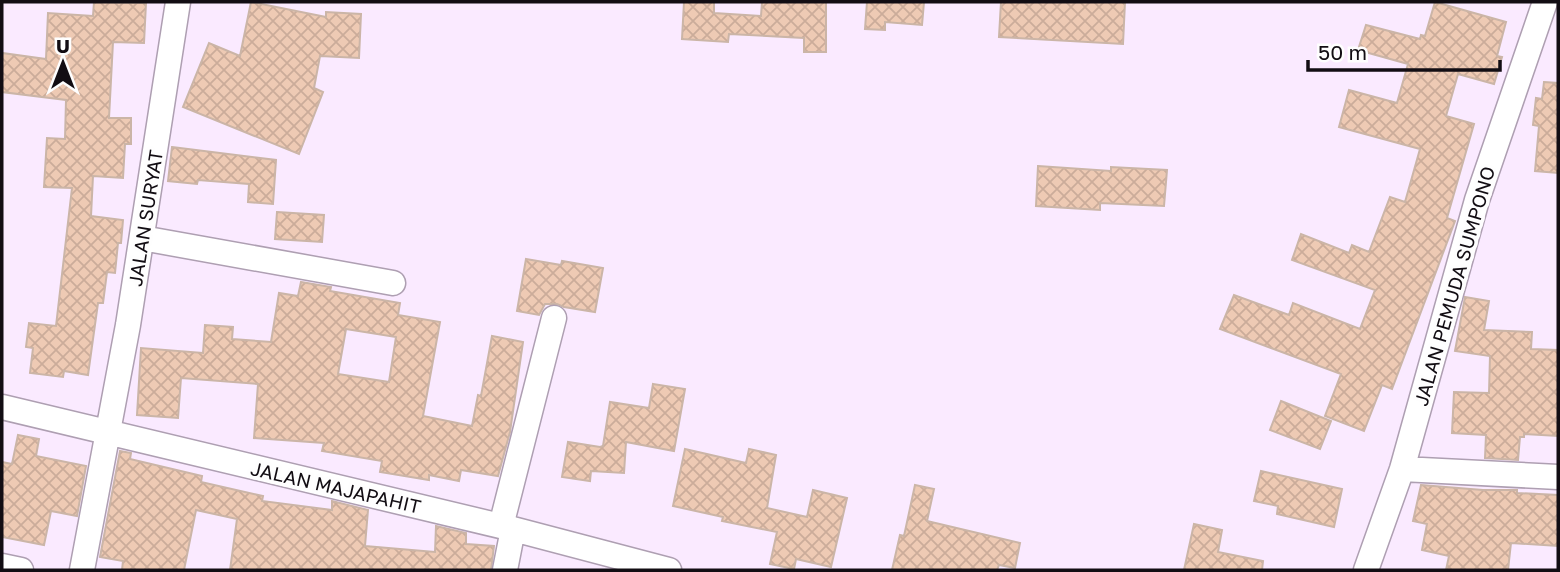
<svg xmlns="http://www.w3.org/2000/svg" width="1560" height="572" font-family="'Golos Text',sans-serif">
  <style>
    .building { fill: url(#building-cross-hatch); stroke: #cbb5a7; stroke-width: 2; fill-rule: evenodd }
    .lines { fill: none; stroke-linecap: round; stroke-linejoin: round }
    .minor-casing { stroke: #ae9fb2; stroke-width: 27 }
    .minor { stroke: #fff; stroke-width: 24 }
    .labels { text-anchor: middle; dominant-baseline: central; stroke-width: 7; stroke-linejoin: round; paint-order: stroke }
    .street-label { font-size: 19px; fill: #120d13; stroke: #fefefe }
  </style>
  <defs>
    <pattern id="building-cross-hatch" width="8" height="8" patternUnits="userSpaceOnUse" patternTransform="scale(1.75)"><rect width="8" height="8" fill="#eecab4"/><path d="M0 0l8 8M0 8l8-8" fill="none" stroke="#cbac9a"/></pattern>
  </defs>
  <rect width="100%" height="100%" fill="#faeaff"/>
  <!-- building -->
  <path class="building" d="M94,2L146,3L144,43L113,42L109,118H131V144H125L123,178L93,176L91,216L123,220L121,243H118L115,273L107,272L103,303H98L88,375L64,371L63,377L30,373L33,348L26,347L29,323L56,326L72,188L44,187L47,138L65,139L66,100L2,92V53L46,59L48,13L93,16Z
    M251,2L326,17V12L361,14L359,58L320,56L314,88L323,92L299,154L183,107L209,43L240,56Z
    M684,2H714V13L761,16L762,2H826V52H804V38L729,34L728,42L682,39Z
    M867,2H924L922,25L885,22V30L865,29Z
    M1001,2H1125L1123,44L999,37Z
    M1435,2L1506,22L1497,56L1502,57L1494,84L1458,74L1446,116L1474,124L1447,218L1455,221L1392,389L1382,385L1364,431L1325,416L1341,374L1220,329L1234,295L1289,315L1293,303L1360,329L1375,290L1292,260L1301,234L1349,253L1352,245L1369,252L1390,197L1405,202L1420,149L1339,127L1349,90L1397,103L1408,64L1358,50L1366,25L1420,39L1421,35L1425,36Z
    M1544,82L1558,83V173L1535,171L1539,126L1533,125L1536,98L1542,99Z
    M172,147L276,160L273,204L248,202L249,184L198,180L197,184L168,181Z
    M1038,166L1111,171V167L1167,170L1164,206L1100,203V210L1036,206Z
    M277,212L324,215L322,242L275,239Z
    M526,259L561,265L562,261L603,268L595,312L564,307L557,304H545L539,315L517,311Z
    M301,282L331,287L330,291L400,303L398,315L440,322L423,416L472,426L478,395L481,396L492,336L523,342L510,432L498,476L461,470L459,481L429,475V480L380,472L382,461L322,451L324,443L254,438L258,384L181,378L178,418L137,415L141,348L203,353L205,325L233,327L232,339L271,342L279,293L298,296ZM346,329L396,337L389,382L338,374Z
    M1465,297L1489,301L1484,330L1532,332L1531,349L1558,350V436L1524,434V437H1520L1518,460L1485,458L1486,435L1452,433L1454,392L1489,393L1490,356L1455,351Z
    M653,384L685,389L674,451L626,442L624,473L591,471L590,481L562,477L568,442L600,447L603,446L610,402L649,408Z
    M1281,401L1331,421L1320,449L1270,430Z
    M18,435L39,439L36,456L86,466L77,516L51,511L44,545L2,537V462L12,464Z
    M685,449L746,463L749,449L776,455L767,508L807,517L813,490L847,498L831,567L796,559L794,569L770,564L777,532L722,521L723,517L673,506Z
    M120,451L131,453L130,459L202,476L201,482L263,496L262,501L332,510V501L368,510L365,546L435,552L436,526L466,533V544L494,546L491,570H230L237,519L196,510L184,570H122L123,561L100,557Z
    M1261,471L1342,489L1334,527L1277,514L1278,506L1254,501Z
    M915,485L934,489L927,521L1020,543L1015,568L999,565L997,570H892L900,535L904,536Z
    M1421,485L1483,490H1517V493L1558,495V546L1511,543L1508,570H1446L1449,556L1422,550L1427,524L1413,521Z
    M1194,524L1222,530L1218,552L1263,561L1262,570H1184Z"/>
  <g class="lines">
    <!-- minor casing -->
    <g class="minor-casing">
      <path id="minor" d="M142,238L393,283
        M2,407L513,529L669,570
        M1402,469L1558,477
        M501,526L554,318
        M2,566L21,570
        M82,570L128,325L178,2
        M505,570L513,529
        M1366,570L1402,469L1477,200L1545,2"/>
    </g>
    <!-- minor -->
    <use href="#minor" class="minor"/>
  </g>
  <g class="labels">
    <!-- street labels -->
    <g class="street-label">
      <text transform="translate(145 218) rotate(-81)">JALAN SURYAT</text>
      <text transform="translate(1454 286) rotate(-74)">JALAN PEMUDA SUMPONO</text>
      <text transform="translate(336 487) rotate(13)">JALAN MAJAPAHIT</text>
    </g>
  </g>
  <!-- border -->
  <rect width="1560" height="572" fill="none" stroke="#120d13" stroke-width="7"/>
  <!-- north arrow -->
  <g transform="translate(63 63)" stroke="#fefefe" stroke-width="5" paint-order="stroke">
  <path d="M0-5L12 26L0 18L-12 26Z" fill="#120d13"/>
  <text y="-10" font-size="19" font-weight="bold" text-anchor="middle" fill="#120d13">U</text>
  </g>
  <!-- scale -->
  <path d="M1308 60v10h192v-10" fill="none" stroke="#120d13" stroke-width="3.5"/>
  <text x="1318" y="60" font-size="21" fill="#120d13" stroke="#fefefe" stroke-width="5" paint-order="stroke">50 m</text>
</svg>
